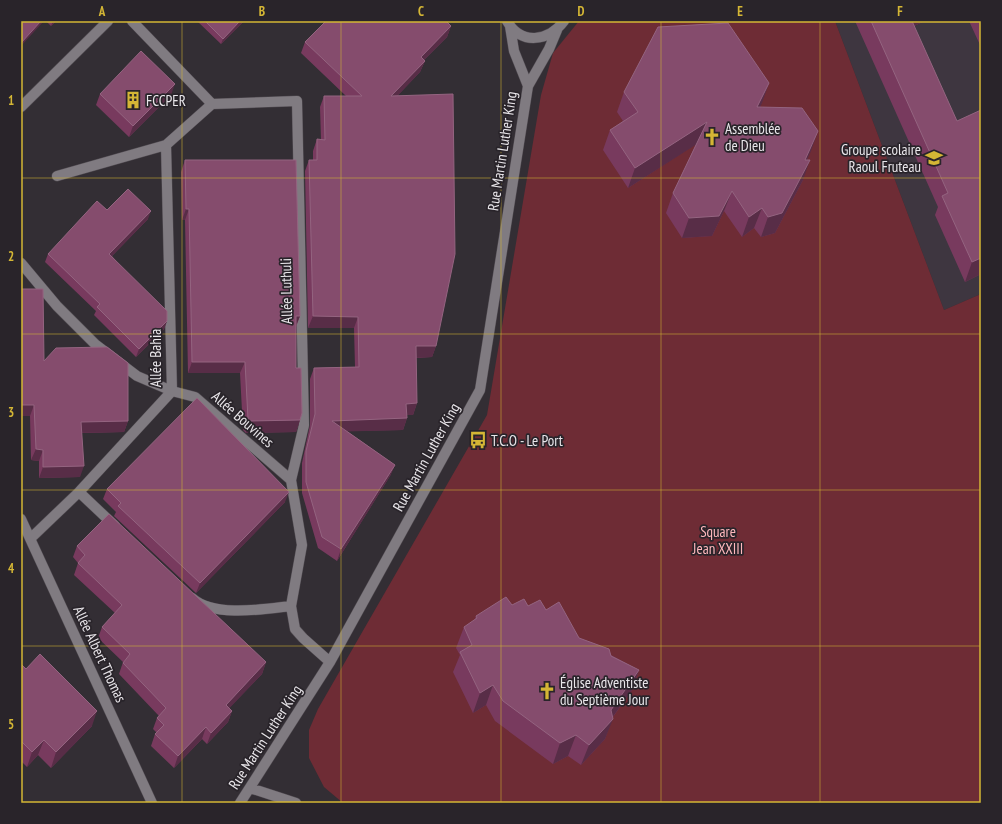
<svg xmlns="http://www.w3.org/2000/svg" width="1002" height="824" font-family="'PT Sans Narrow',sans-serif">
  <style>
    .built { fill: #3e3640 }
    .green { fill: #6e2c35 }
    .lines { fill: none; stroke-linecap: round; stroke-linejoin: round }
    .minor-casing { stroke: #514c52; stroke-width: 11 }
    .minor { stroke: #807b81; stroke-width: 10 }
    .wall { fill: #783a5e }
    .shaded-wall { fill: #582d47 }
    .building { fill: #854c6d; stroke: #946480 }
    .grid { fill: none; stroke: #d4b635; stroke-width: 1; stroke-opacity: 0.55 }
    .labels { text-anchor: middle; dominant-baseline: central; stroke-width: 3.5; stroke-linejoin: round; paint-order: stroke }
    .poi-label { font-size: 15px; fill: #e9e6ea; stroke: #29242a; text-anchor: start }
    .street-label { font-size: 15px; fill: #e9e6ea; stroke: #29242a }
    .park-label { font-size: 15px; fill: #ffb8bd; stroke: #29242a }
    .neatline { fill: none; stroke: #d4b635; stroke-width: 1.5 }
    .grid-label { font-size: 13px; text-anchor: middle; font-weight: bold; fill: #d4b635 }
  </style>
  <rect width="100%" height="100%" fill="#332e34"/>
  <!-- built -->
  <path class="built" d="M835,21H981V294L944,310Z"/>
  <!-- green -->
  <path class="green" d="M579,21H835L944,310L981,294V803H343L324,787L309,758V730L318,709L487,415L541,95L553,53Z"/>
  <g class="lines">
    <!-- minor casing -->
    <g class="minor-casing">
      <path id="minor" d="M132,21L212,104
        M507,21C521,46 549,41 564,21
        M510,26L514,51L528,86
        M21,107L108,21
        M57,176L166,145L212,104L297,101L304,425L291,480
        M21,263L57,306L95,344L137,376L172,391L195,397L291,480L302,545L291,606L295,629L303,638L330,662
        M79,492L115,526
        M21,519L152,803
        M31,538L79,492L172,391L166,145
        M192,598C214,618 265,609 291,606
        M250,788L296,803
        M240,803L330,662L480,390L528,86L549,49L557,30"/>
    </g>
    <!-- minor -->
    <use href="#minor" class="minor"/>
  </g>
  <!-- wall -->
  <path class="wall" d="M46,21H56L51,26Z
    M197,21H244L221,44Z
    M855,21H925L914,26L981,274L965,282L935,215L938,207Z
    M969,21H981V47Z
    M451,26L447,37L424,60L425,61L420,72L398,95L436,346L432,357L416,358L417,403L413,415H406L407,418L403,430L347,431L395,465L390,476L337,561L318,548L302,493V463L310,425V379L314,368L355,367L354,328H308L305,171L309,160H313V151L317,139L321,140L320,107L324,96H346L301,53L305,42Z
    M769,83L760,107L818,131L807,160L803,180L775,233L761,237L754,228L742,237L724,211L712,236L682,238L666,213L673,193L696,144L628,188L603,150L610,130L623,121L617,112L624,92Z
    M100,94L171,95L129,137L96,105Z
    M185,160L300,316L296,327V368L300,420L296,432L246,433L243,430L240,373H188L185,220H182L181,172Z
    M107,210L148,219L112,256L167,321L164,329L136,357L94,315L96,311L45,262L48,254Z
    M21,289L44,361L128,421L124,432L82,433L80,477L39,478V461L31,460L30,416H21Z
    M107,489L285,502L196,593L114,516L116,512L103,499Z
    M77,546L266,662L262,674L229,708L232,711L228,722L207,744L202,739L174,768L151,746L155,734L157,733L153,729L157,718L159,716L119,674L123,662L98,638L102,627L115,613L74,575L78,563L73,557Z
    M512,605L528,606L546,610L579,638L639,670L632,690L613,717L605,739L581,765L568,756L553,764L495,721L486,705L473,713L453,672L460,655L456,648L464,627L474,621L476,616Z
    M21,664L92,726L51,768L38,755L27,767L21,761Z"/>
  <!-- shaded-wall -->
  <path class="shaded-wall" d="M41,21H44L21,46V43Z
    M53,21H56L51,26Z
    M240,21H244L221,44L223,39Z
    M905,21H925L901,32Z
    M451,26L447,37L416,68L421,57Z
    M425,61L420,72L387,107L391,96Z
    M769,83L762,103L750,128L757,107Z
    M175,84L171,95L129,137L133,126Z
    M707,122L700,142L628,188L635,168Z
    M818,131L811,151L798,180L805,160Z
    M810,160L803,180L775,233L761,237L768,217Z
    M732,191L724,211L712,236L682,238L689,218Z
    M762,208L754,228L742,237L749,217Z
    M186,209H189L185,220H182Z
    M151,211L148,219L106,262L109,254Z
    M981,258V274L965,282L972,262Z
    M296,316H300L295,328Z
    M313,316L358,317L354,328H308Z
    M167,321L164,329L136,357L139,349Z
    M416,346H436L432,357L412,358Z
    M192,362H245L240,373H188Z
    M417,403L413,415H401L406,404Z
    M21,405H34L30,416H21Z
    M407,418L403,430L328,432L332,421Z
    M300,420L296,432L246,433L250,421Z
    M128,421L124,432L77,433L81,422Z
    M36,449L43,450L39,461L31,460Z
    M395,465L390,476L337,561L341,549Z
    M84,466L80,477L39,478L43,467Z
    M289,492L285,502L196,593L200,583Z
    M266,662L262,674L222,716L226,705Z
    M639,670L632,690L607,725L613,719L605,739L581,765L589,745L611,710Z
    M493,685L486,705L473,713L480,693Z
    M97,711L92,726L51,768L56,752Z
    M232,711L228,722L207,744L211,733Z
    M206,727L202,739L174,768L178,756Z
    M576,735L568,756L553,764L560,743Z
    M44,740L38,755L27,767L32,752Z"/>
  <!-- building -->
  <path class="building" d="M21,21H41L21,43Z
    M205,21H240L223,39Z
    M326,21H446L451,26L421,57L425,61L391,96L453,94L455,254L436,346H416L417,403L406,404L407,418L332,421L395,465L341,549L322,537L306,482V451L315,414L314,368L359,367L358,317L313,316L309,160H317V139L325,140L324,96H362L305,42Z
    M871,21H912L957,121L981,110V258L972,262L942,196L948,193Z
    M728,23L769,83L757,107L802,108L818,131L805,160H810L782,213L768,217L762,208L749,217L732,191L719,216L689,218L673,193L707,122L635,168L610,130L638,112L624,92L658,27Z
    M141,51L175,84L133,126L100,94Z
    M185,160H296L300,316H296V368H301L302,413L300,420L250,421L248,419L245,362H192L189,209H186Z
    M128,189L151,211L109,254L167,311V321L139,349L97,307L100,304L48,254L97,201L107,210Z
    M21,289H43L44,361L56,348L107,347L128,363V421L81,422L84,466L43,467V450L36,449L34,405H21Z
    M197,398L289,492L200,583L118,506L121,503L107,489Z
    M109,514L266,662L226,705L232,711L211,733L206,727L178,756L155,734L164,725L157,718L166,708L123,663L130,654L102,627L122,605L78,563L85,555L77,546Z
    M506,597L512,605L524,599L528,606L540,600L546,610L559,602L579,638L609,649L611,656L639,670L611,710L613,719L589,745L576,735L560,743L503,701L493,685L480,693L460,652L472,645L464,627L477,618L476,616Z
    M40,654L97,711L56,752L44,740L32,752L21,741V664L26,669Z"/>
  <!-- grid -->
  <path class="grid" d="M182,21V803M341,21V803M501,21V803M661,21V803M820,21V803M21,178H981M21,334H981M21,490H981M21,646H981"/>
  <!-- icons -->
  <defs>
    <g id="building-bare" transform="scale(1.38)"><path d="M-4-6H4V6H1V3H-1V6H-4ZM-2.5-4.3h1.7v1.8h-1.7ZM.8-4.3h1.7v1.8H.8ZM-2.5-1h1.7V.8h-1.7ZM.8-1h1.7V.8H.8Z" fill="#d4b635" stroke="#29242a" stroke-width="2.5" paint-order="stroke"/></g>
    <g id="church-bare" transform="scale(1.38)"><path d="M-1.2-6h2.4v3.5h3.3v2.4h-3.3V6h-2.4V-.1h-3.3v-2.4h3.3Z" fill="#d4b635" stroke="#29242a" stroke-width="2.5" paint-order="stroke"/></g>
    <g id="school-bare" transform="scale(1.38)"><path d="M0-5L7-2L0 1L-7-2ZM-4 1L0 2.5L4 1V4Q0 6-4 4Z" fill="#d4b635" stroke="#29242a" stroke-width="2.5" paint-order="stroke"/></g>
    <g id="bus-bare" transform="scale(1.38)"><path d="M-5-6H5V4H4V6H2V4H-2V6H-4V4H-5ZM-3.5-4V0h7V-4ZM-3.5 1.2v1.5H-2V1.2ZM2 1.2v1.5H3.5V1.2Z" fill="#d4b635" stroke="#29242a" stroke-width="2.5" paint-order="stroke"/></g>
  </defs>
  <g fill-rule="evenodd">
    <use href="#building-bare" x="133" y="100"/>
    <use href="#church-bare" x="712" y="137"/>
    <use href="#school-bare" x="934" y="158"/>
    <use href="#bus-bare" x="478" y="440"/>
    <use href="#church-bare" x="547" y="691"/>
  </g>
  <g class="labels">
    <!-- poi labels -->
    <g class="poi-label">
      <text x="146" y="100">FCCPER</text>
      <text x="725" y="128">Assemblée<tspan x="725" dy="17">de Dieu</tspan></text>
      <text x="921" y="149" text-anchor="end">Groupe scolaire<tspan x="921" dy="17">Raoul Fruteau</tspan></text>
      <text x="491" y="440">T.C.O - Le Port</text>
      <text x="560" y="682">Église Adventiste<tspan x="560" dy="17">du Septième Jour</tspan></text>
    </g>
    <!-- street labels -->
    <g class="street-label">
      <text transform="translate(502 151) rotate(-81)">Rue Martin Luther King</text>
      <text transform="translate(286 291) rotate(-91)">Allée Luthuli</text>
      <text transform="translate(155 358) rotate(-90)">Allée Bahia</text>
      <text transform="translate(243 419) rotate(41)">Allée Bouvines</text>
      <text transform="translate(426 457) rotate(-61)">Rue Martin Luther King</text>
      <text transform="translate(100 654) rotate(65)">Allée Albert Thomas</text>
      <text transform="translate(265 737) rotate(-57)">Rue Martin Luther King</text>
    </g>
    <!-- park labels -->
    <g class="park-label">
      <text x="718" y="531">Square<tspan x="718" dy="17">Jean XXIII</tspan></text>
    </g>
  </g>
  <!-- border -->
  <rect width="1002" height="824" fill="none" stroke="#29242a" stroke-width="44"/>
  <rect x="22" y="22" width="958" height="780" class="neatline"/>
  <g class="grid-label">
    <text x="102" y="16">A</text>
    <text x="262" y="16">B</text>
    <text x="421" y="16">C</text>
    <text x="581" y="16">D</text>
    <text x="740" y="16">E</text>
    <text x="900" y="16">F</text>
    <text x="11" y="105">1</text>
    <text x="11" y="261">2</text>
    <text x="11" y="417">3</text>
    <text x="11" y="573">4</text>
    <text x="11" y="729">5</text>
  </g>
</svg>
